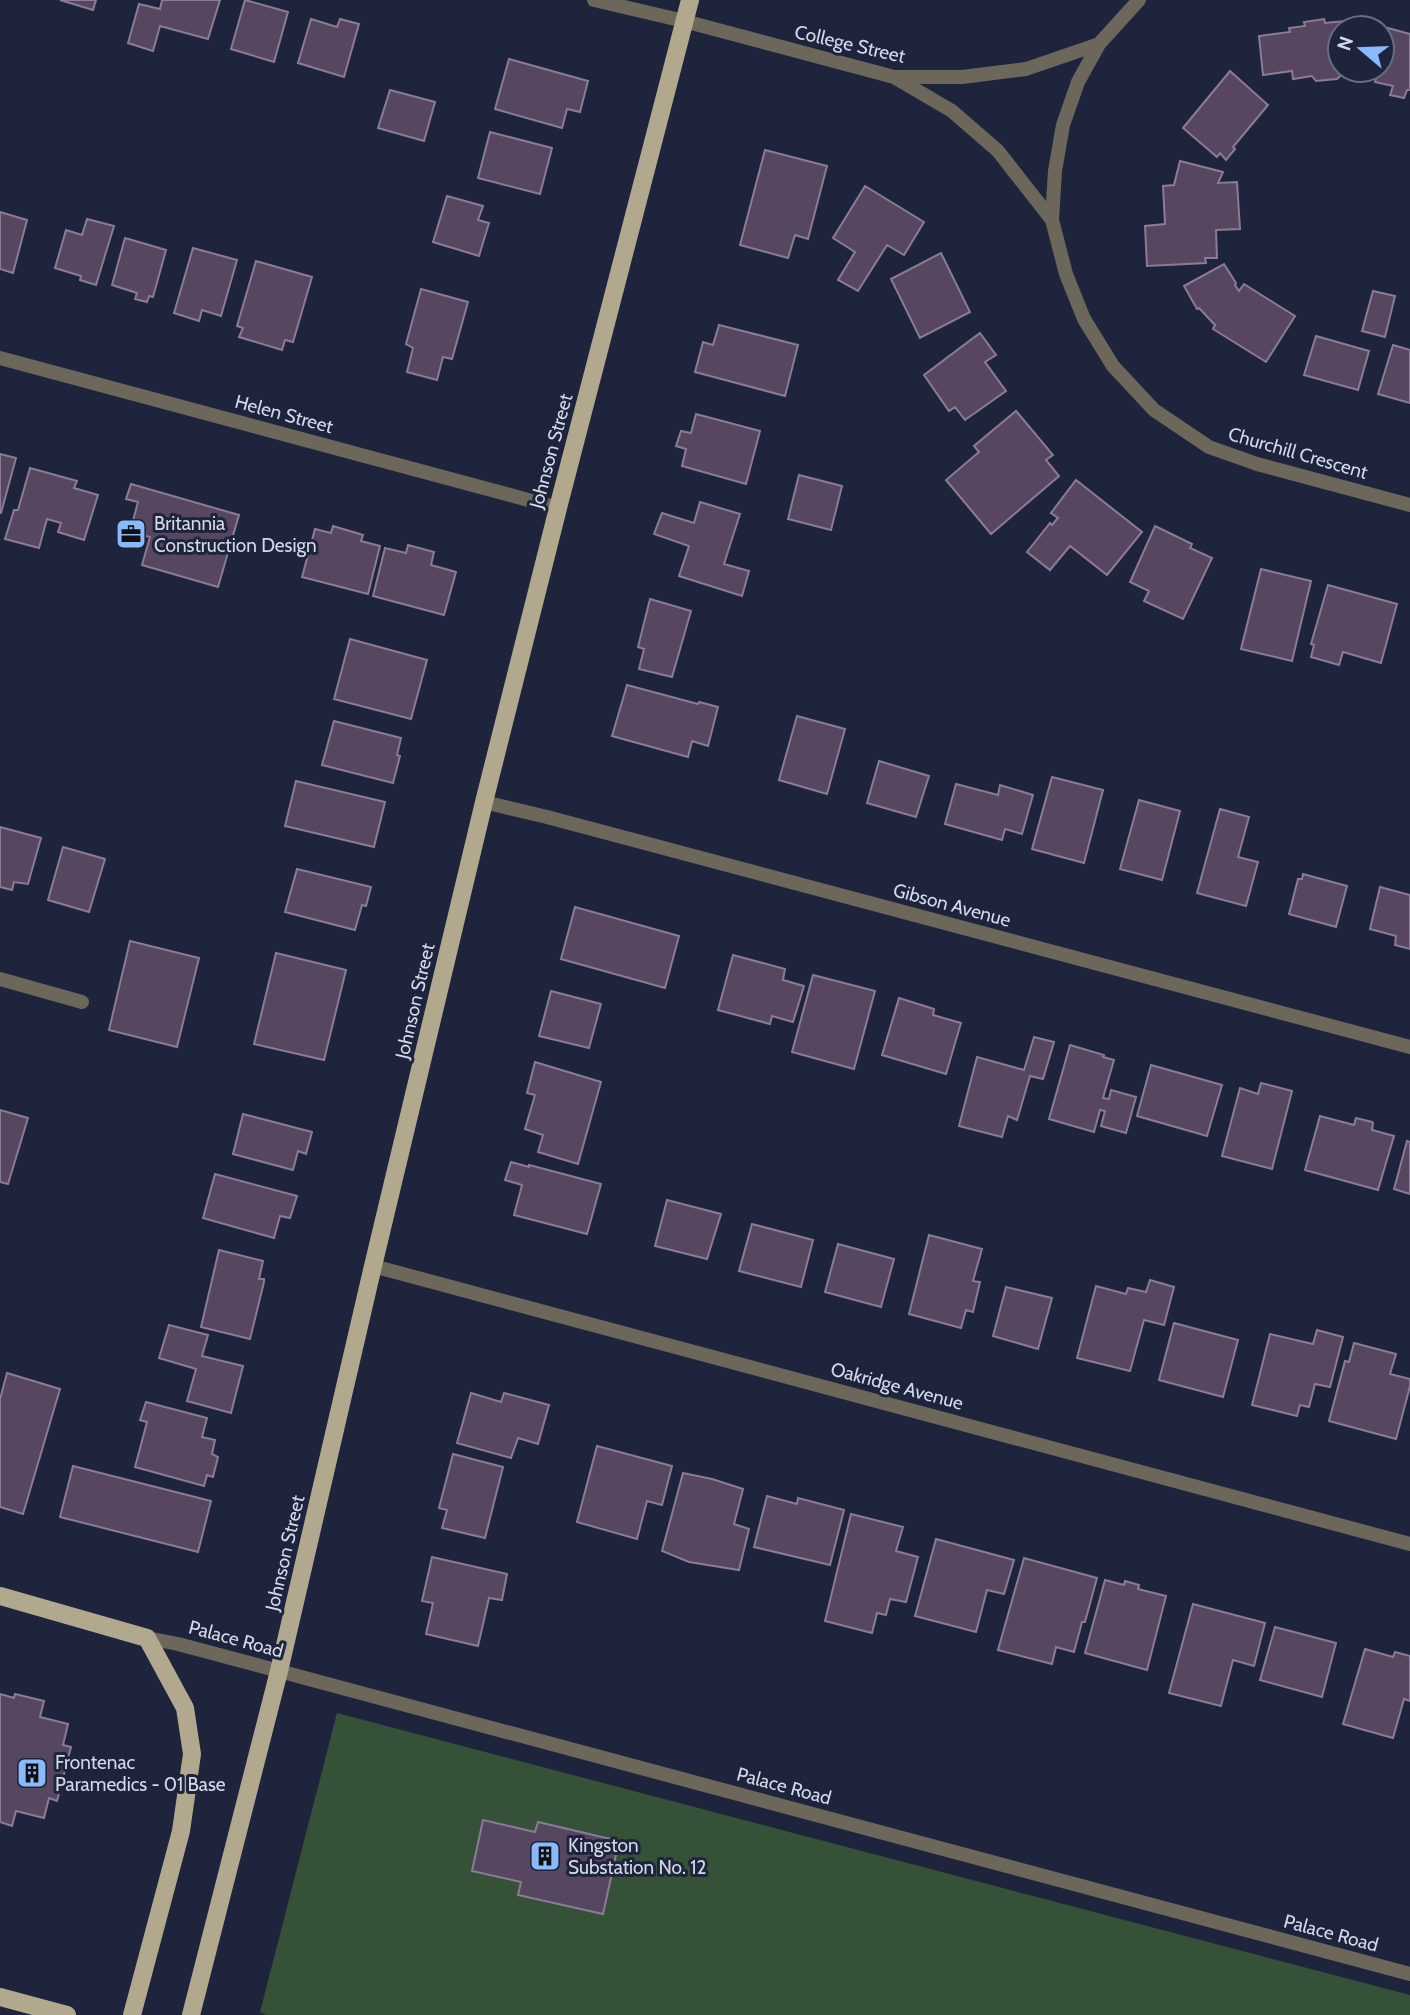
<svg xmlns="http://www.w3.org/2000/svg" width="1410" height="2015" font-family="Cabin,sans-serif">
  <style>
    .green { fill: #355137 }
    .building { fill: #56465f; stroke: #8c7b97; stroke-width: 2 }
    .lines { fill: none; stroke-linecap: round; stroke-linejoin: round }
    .service { stroke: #6c675a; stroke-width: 14 }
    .minor { stroke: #6c675a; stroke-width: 14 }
    .tertiary { stroke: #6c675a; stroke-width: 14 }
    .primary { stroke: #b2a88e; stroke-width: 18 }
    .labels { text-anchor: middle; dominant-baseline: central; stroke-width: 6; stroke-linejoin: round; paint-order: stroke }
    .street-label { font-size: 19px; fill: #d4d9e9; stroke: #1e243c }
    .poi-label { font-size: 19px; fill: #d4d9e9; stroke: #1e243c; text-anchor: start }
  </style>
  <rect width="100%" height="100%" fill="#1e243c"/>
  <!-- green -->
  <path class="green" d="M337,1713L1410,1995V2015H266L260,2012Z"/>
  <!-- building -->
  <path class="building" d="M60,0H96L93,10Z
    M162,0H220L208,39L160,26L153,51L128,43L139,4L160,9Z
    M245,0L288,12L274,62L231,49Z
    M311,19L337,27L340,19L359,24L344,77L298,63Z
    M1324,19L1325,23L1356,20L1357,28H1340V70L1363,71L1343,73L1337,79L1316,81L1312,76L1293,79L1292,71L1263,75L1259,36L1290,32L1289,28L1305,26L1304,22Z
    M1388,28L1410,34V90H1407L1404,98L1390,95L1393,86L1375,82L1378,70H1382V54Z
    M509,59L588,81L580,112L567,109L562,128L495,109Z
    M1230,71L1268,105L1233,147L1235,149L1226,160L1220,153L1217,157L1183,128Z
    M390,90L435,102L424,141L378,128Z
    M490,132L552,148L540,194L478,178Z
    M765,150L827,166L808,239L795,235L788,258L740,245Z
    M1180,161L1223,172L1218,183L1237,182L1240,229L1216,230L1217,258H1205L1206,263L1147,266L1145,226L1165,224L1163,186L1174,185Z
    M865,186L924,222L904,255L887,245L858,291L838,280L855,252L833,238Z
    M447,196L483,206L478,220L489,223L479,256L433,242Z
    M0,212L27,220L13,273L0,269Z
    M87,219L114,226L96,285L80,280L81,276L55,268L66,230L82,235Z
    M125,238L166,250L153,297L149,296L147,302L135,299L137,293L112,285Z
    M193,248L237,260L221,316L202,310L199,321L174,313Z
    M941,253L970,312L920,338L891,279Z
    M256,261L312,277L293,342L285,340L282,350L239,337L243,328L237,326Z
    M1224,264L1236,283L1235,285L1239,291L1244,284L1295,316L1266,362L1213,329L1215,325L1199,308L1197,309L1184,286Z
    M421,289L468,302L452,359L443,357L437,380L407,372L413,348L406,344Z
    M1373,291L1395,296L1385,337L1362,331Z
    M719,325L798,345L785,396L695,372L703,342L713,345Z
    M980,333L996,355L985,362L1006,391L965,420L955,407L949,411L924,375Z
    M1316,336L1369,351L1358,390L1304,375Z
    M1393,345L1410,350V403L1378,394Z
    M1016,411L1053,455L1046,460L1059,476L991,534L946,480L979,452L974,446Z
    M696,414L760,431L746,484L682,466L686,449L676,446L681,431L691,433Z
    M0,454L16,458L1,513H0Z
    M30,468L77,481L74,488L98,495L84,540L58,532L61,523L47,519L39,548L5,539L14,510H18Z
    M799,475L842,486L831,530L788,519Z
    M1076,480L1142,532L1107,575L1070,546L1050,570L1027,552L1050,523L1052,525L1058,518L1051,513Z
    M131,484L239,515L218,587L142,565L150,537L130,532L138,502L126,499Z
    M700,502L740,514L724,564L749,571L742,596L679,576L689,546L654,534L662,513L694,523Z
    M333,526L363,535L361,541L380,546L368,594L302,577L315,529L331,533Z
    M1155,526L1192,544L1190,548L1212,558L1183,619L1144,601L1149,591L1130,582Z
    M408,545L434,552L431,565L456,572L444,615L373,596L385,548L406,553Z
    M1261,569L1311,581L1292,661L1241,649Z
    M1328,585L1397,604L1381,663L1343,652L1339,665L1311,657L1314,645L1311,644Z
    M650,599L691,611L672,677L639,669L644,649L638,647Z
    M350,639L427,660L411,719L334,699Z
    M627,685L698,704L699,702L718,707L708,746L692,741L688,757L612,736Z
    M797,716L845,729L827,794L779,780Z
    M334,721L401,738L397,755L400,756L393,783L322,765Z
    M879,761L929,776L916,817L867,803Z
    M1052,777L1103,790L1084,863L1032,849Z
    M296,781L385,802L374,847L285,826Z
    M956,784L998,795L1000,785L1033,795L1022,834L1005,829L1002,840L945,824Z
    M1139,800L1180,811L1162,880L1120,869Z
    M1220,809L1249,817L1238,857L1258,862L1246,906L1197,893Z
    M0,827L41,838L28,884L14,882L12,890L0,887Z
    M63,847L105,859L89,912L48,900Z
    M297,869L371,887L366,906L362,905L355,930L285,912Z
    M1303,874L1347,886L1336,927L1289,914L1298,879H1302Z
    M1380,887L1410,895V949L1395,945L1396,936L1370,929Z
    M575,907L679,936L665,988L561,959Z
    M130,941L199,958L177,1047L109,1030Z
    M276,953L346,970L324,1060L254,1044Z
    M733,955L785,969L783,980L804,986L793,1022L772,1016L770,1024L718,1010Z
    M813,975L875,991L854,1069L792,1052Z
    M551,991L601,1004L589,1048L539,1036Z
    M899,998L934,1009L933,1015L961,1023L946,1074L882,1055Z
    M1034,1037L1054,1042L1043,1079L1030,1076L1017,1120L1008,1116L1002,1137L959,1126L977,1057L1024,1070Z
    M1070,1045L1104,1055L1103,1057L1114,1060L1103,1098L1109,1099L1111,1090L1136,1097L1126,1133L1101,1126L1105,1111L1100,1110L1094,1132L1049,1119Z
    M535,1062L601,1082L578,1164L538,1152L543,1135L525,1129L535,1095L527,1093Z
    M1151,1065L1222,1085L1207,1136L1137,1116Z
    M1261,1083L1292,1091L1272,1169L1222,1156L1240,1088L1258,1094Z
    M0,1110L28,1118L8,1184L0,1182Z
    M243,1114L312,1132L306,1154L298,1151L293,1170L233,1154Z
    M1320,1116L1354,1125L1356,1118L1372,1122L1373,1123L1372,1130L1394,1136L1378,1190L1305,1170Z
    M1407,1141L1410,1142V1194L1394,1189Z
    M511,1162L529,1167V1165L533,1166L601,1184L587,1234L514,1215L522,1185L505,1180Z
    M215,1174L297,1196L290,1218L280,1216L274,1238L203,1218Z
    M667,1200L721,1214L707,1259L655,1246Z
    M752,1224L813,1240L801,1287L739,1271Z
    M929,1235L982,1249L973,1281L980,1282L973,1312L966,1310L961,1328L909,1314Z
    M838,1244L894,1259L881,1307L825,1292Z
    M219,1250L263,1261L259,1279H264V1282L250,1339L201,1327Z
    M1150,1280L1174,1287L1164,1325L1144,1320L1130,1371L1077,1358L1096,1286L1126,1294L1128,1288L1146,1292Z
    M1006,1287L1052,1298L1038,1349L993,1336Z
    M1174,1323L1238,1340L1223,1397L1159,1380Z
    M169,1325L208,1335L202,1356L243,1366L231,1413L187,1401L196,1369L159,1358Z
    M1317,1330L1343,1337L1330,1387L1315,1384L1309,1407L1300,1405L1297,1416L1252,1405L1270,1334L1313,1344Z
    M1354,1343L1396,1354L1390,1374L1410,1379V1386L1396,1439L1329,1421L1345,1361L1349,1362Z
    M7,1373L60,1389L23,1514L0,1507V1399Z
    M471,1393L501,1402L504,1393L549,1405L538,1444L518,1438L511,1458L457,1443Z
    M146,1402L207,1418L202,1437L215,1440L212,1454L218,1457L213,1477L207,1475L204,1486L135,1467L147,1422L140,1420Z
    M597,1446L672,1466L662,1505L647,1501L637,1539L577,1522Z
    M453,1454L503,1467L485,1538L442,1528L447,1510L439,1508Z
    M73,1466L211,1501L198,1552L60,1517Z
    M683,1473L712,1479L743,1489L734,1524L749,1529L739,1570L689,1562L662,1551Z
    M767,1496L797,1504L798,1498L844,1510L830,1565L754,1547Z
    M851,1514L903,1527L896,1551L918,1557L906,1602L890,1599L886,1615L877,1613L872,1633L825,1621Z
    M936,1539L1014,1560L1004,1594L987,1590L976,1632L915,1616Z
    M432,1557L507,1574L502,1600L489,1598L478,1646L426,1634L433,1603L422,1601Z
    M1024,1558L1097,1578L1085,1622H1082L1074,1652L1056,1647L1052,1664L998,1650Z
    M1105,1580L1124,1585L1125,1581L1139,1585L1138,1589L1166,1596L1147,1670L1085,1653Z
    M1193,1604L1265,1623L1254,1666L1233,1660L1221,1706L1169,1693Z
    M1275,1627L1336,1643L1322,1697L1260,1680Z
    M1365,1649L1393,1657L1395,1652L1410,1656V1701L1404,1699L1393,1738L1343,1724Z
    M0,1694L14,1698L15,1694L44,1701L40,1717L68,1724L63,1745L71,1747L57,1801L49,1798L44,1818L16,1811L12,1826L0,1822Z
    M483,1820L535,1832L538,1822L619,1841L603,1914L518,1895L521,1882L472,1871Z"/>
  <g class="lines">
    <!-- service -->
    <path class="service" d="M279,1671L1410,1974"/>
    <!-- minor -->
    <path class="minor" d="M594,0L684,21L894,77H962L1026,69L1099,44
      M1139,0L1099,44L1078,82L1063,125L1055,171L1052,220L1066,274L1084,319L1113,366L1154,410L1209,447L1257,464L1410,505
      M894,77L952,111L998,151L1052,220
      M0,358L558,508
      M484,802L547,817L1410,1047
      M0,979L82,1002
      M373,1266L1410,1544"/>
    <!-- tertiary -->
    <path class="tertiary" d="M147,1638L178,1644L279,1671"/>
    <!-- primary -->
    <path class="primary" d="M0,1596L147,1638L185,1708L192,1754L181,1831L132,2015
      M0,1997L67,2015
      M191,2015L279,1671L373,1266L484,802L558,508L690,0"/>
  </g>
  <!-- icons -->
  <defs>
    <g id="office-square" transform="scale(1.575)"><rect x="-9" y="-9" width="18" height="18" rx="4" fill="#88bafc" stroke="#1e243c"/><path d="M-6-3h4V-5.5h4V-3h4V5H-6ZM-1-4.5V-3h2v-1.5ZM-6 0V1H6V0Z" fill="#111"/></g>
    <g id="building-square" transform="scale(1.575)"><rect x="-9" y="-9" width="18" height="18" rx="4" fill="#88bafc" stroke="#1e243c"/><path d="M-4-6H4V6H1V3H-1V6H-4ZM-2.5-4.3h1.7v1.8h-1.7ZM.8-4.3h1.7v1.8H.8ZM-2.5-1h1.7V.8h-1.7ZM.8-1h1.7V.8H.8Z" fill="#111"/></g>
  </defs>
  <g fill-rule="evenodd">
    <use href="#office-square" x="131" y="534"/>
    <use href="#building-square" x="32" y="1773"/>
    <use href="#building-square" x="545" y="1856"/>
  </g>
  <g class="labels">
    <!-- street labels -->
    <g class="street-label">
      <text transform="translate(850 44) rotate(13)">College Street</text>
      <text transform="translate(284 414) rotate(15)">Helen Street</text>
      <text transform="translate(551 451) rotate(-75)">Johnson Street</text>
      <text transform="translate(1298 453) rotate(16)">Churchill Crescent</text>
      <text transform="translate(952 905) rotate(15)">Gibson Avenue</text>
      <text transform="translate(415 1001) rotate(-77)">Johnson Street</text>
      <text transform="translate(897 1386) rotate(15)">Oakridge Avenue</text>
      <text transform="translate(285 1553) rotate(-77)">Johnson Street</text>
      <text transform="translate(236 1639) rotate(15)">Palace Road</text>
      <text transform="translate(784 1786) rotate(15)">Palace Road</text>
      <text transform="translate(1331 1933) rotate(15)">Palace Road</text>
    </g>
    <!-- poi labels -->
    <g class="poi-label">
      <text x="154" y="523">Britannia<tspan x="154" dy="22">Construction Design</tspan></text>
      <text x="55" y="1762">Frontenac<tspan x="55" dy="22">Paramedics - 01 Base</tspan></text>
      <text x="568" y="1845">Kingston<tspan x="568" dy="22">Substation No. 12</tspan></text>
    </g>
  </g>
  <!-- north arrow -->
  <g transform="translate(1361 49) rotate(289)"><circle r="33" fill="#1e243c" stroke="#676c81" stroke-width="2"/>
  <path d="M0-5L12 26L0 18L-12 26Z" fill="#88bafc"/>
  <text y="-10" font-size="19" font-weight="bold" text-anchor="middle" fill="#d4d9e9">N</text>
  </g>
</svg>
